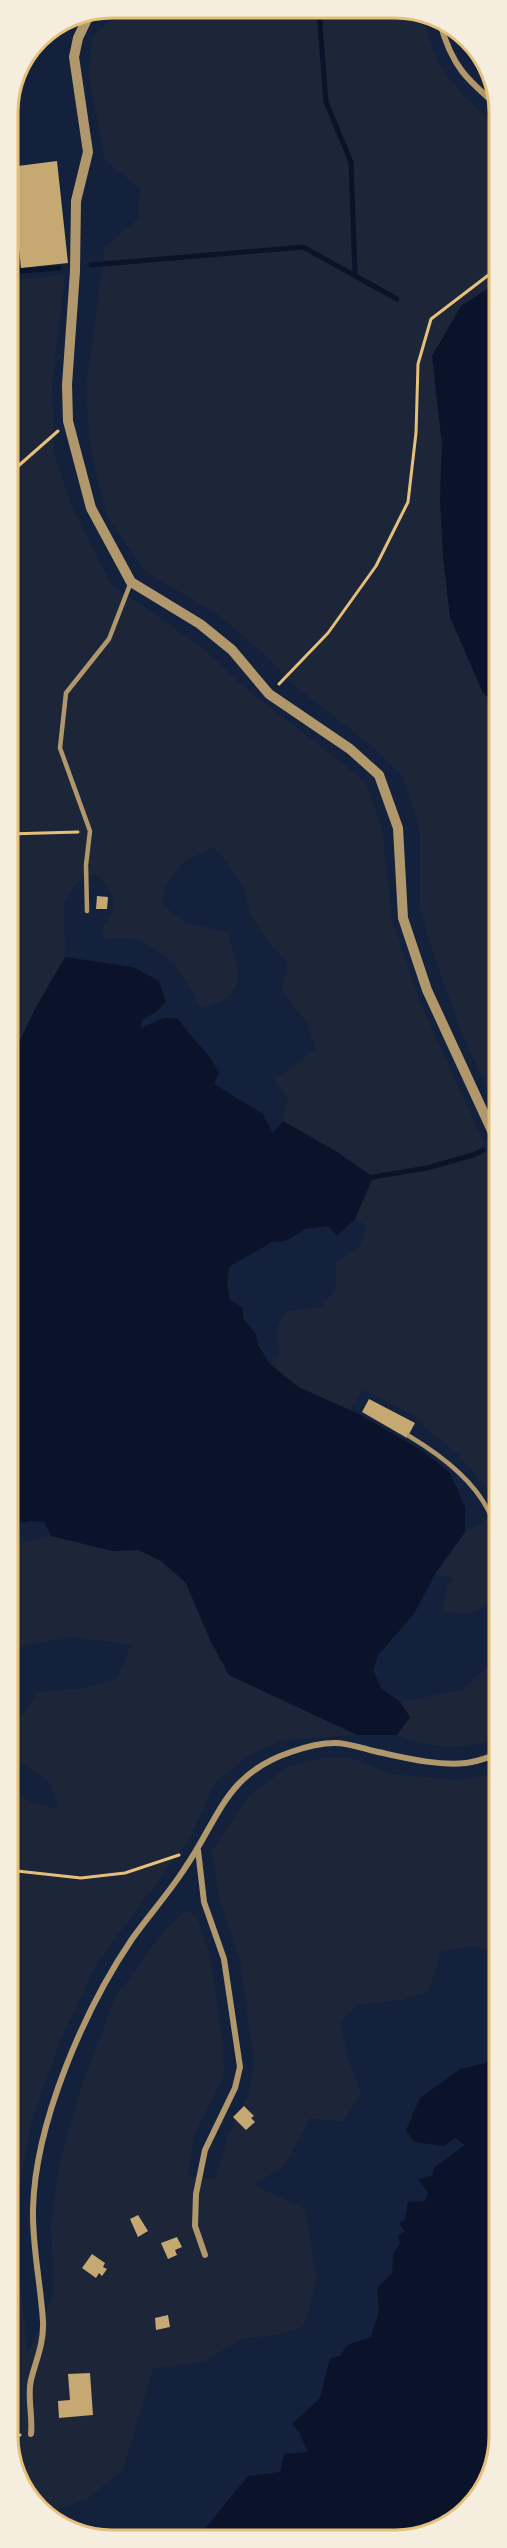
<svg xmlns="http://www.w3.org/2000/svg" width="507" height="2548" font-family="'Source Sans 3',sans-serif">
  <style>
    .green { fill: #1d2539 }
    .water { fill: #0b132b }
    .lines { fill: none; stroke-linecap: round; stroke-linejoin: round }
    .stream { stroke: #0b132b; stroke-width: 5 }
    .building { fill: #c6a872 }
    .path { stroke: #e5c07b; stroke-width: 3 }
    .service { stroke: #b1986c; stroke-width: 4.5 }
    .minor { stroke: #b1986c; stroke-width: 6 }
    .tertiary { stroke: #b1986c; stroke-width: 10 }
    .rim { fill: none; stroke: #e5c07b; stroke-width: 3 }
  </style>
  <rect width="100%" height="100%" fill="#14213d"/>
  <!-- green -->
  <path class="green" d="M422,11L425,13C428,67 461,94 499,128V281L461,306L442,445L440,499L482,691L499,710V1115L463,1036L434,955L420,908V831L402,775L374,748L291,683L269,659L220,616L146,572L106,515L90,445L86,388L105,247L138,219L140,189L105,160L88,72L93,38L114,15Z
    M8,208L17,280L65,274L52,384L54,454L72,507L111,584L203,648L243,686L365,781L382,829L392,920L420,1002L499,1176V1601L468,1614L443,1612L447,1587L455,1578L435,1574L465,1532L486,1521L490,1492L456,1452L428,1430L415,1416L364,1390L350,1410L298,1387L270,1364L279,1356L276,1330L286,1311L321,1307L336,1288V1262L360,1246L367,1226L355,1219L373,1177L337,1152L283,1121L288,1099L274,1080L316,1049L307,1024L282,989L288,964L265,937L251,916L244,889L226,860L214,847L185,861L165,885L163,905L186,923L227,932C240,971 250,997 200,1008C189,979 164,946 133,939C124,937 113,938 104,939L101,928C123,909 114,891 95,873L76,883L64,902L65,957L35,1009L14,1053L8,1057Z
    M51,1536L113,1551L138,1550L161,1561L186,1583L210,1640L229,1675L357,1735L283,1740L246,1757L214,1784L190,1838L97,1963L62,2037L32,2118L18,2197V2264L28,2353L54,2293L51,2222L60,2160L82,2085L115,1998L163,1932L186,1910L196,1916L210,1956L223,2045L224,2075L194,2135L187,2176L215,2179L228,2136L248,2095L254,2063L240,1960L220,1900L211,1852L247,1798L286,1768L322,1758H351L392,1774L455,1780L499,1773V1955L475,1946L441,1951L429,1991L402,2000L356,2005L341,2022L347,2057L361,2094L343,2122L310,2118L284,2166L254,2185L305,2209L317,2278L304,2326L277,2335L241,2339L206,2361L153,2369L123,2470L87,2499L47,2513L34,2505L8,2449V1791L32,1802L58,1809L50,1783L15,1758L19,1720L38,1692L85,1688L117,1679L131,1645L74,1637L9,1648L8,1546Z
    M499,1660V1738C453,1750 442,1750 397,1735L410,1717L400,1702L462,1690L483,1670Z"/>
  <!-- water -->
  <path class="water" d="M499,281V710L482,691L450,617L443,557L440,499L442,445L432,356L461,306Z
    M65,957L133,967L159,981L166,1002L156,1012L142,1020L141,1028L164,1018H178C190,1038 209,1051 219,1073L214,1084L263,1114L273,1133L283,1121L337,1152L373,1177L355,1219L337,1235L328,1226L306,1229L285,1241L272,1242L229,1267L227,1286L230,1300L243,1308V1318L256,1334L258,1345L270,1364L298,1387L359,1414L423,1451L450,1473L465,1507V1532L435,1574L414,1614L378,1655L373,1670L381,1688L400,1702L410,1717L397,1735H357L229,1675L210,1640L186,1583L161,1561L138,1550L113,1551L51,1536L44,1522L30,1521L8,1525V1057L14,1053L35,1009Z
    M499,2060V2442L469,2510L408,2540L202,2539L203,2531L248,2476L280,2472L284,2454L308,2452L299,2432L292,2424L320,2398L330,2358L340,2356L347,2345L371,2337L379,2312L377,2288L392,2273L393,2255L400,2243L398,2236L405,2231L399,2223L405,2220L408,2202L425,2201L428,2193L418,2179L431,2176L435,2167L465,2145L455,2138L444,2146L414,2142L406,2130L420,2098L460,2069Z"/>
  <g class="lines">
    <!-- stream -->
    <path class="stream" d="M319,12L326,102L351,162L355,274
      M91,265L303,247L397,299
      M8,272L59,268
      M373,1177L427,1168L476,1154L483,1150"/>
  </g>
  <!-- building -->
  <path class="building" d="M57,161L68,263L21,268L10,167Z
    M97,896L108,897L107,909H96Z
    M369,1399L415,1423L407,1438L362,1412Z
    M244,2106L254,2116L251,2118L255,2122L246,2130L233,2117Z
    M138,2215L148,2231L138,2237L130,2219Z
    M177,2237L182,2247L175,2250L177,2255L168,2259L161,2243Z
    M92,2254L105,2263L103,2267L107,2269L102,2276L99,2273L96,2278L82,2268Z
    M168,2315L170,2327L156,2330L155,2318Z
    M90,2373L93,2415L59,2418L58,2401L70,2400L68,2374Z"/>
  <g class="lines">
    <!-- path -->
    <path class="path" d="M8,475L58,431
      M279,684L328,633L376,566L408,502L416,433L418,364L431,319L499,267
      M8,834L78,832
      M8,1870L81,1878L125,1873L179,1855
      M8,2436L20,2435"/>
    <!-- service -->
    <path class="service" d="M87,911L86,865L90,831L60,748L66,693L109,639L131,582
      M409,1436C439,1454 472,1478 488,1510C493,1519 493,1528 499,1536"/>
    <!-- minor -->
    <path class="minor" d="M440,23C452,66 466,79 499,107
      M198,1850L204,1902L224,1959L240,2067L235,2088L205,2150L196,2194L195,2226L205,2255
      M31,2434C33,2416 27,2397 31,2380C36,2360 44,2343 43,2322C41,2285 32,2247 33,2209C35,2123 84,2010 132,1939C149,1915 169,1893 185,1868C220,1817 225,1774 291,1752C305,1747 320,1743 335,1743C349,1743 364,1749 378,1752C406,1758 437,1766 466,1763C477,1762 489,1757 499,1754"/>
    <!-- tertiary -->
    <path class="tertiary" d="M89,15L78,38L74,57L88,152L76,201L75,271L67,385L68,421L91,508L131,582L200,624L232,650L269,694L350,749L379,775L398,828L403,918L427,990L499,1146"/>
  </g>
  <!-- crop -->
  <path d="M0 0H507V2548H0ZM112 18H395A94 94 0 0 1 489 112V2436A94 94 0 0 1 395 2530H112A94 94 0 0 1 18 2436V112A94 94 0 0 1 112 18Z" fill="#f5edde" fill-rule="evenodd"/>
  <path class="rim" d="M112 18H395A94 94 0 0 1 489 112V2436A94 94 0 0 1 395 2530H112A94 94 0 0 1 18 2436V112A94 94 0 0 1 112 18Z"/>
</svg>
